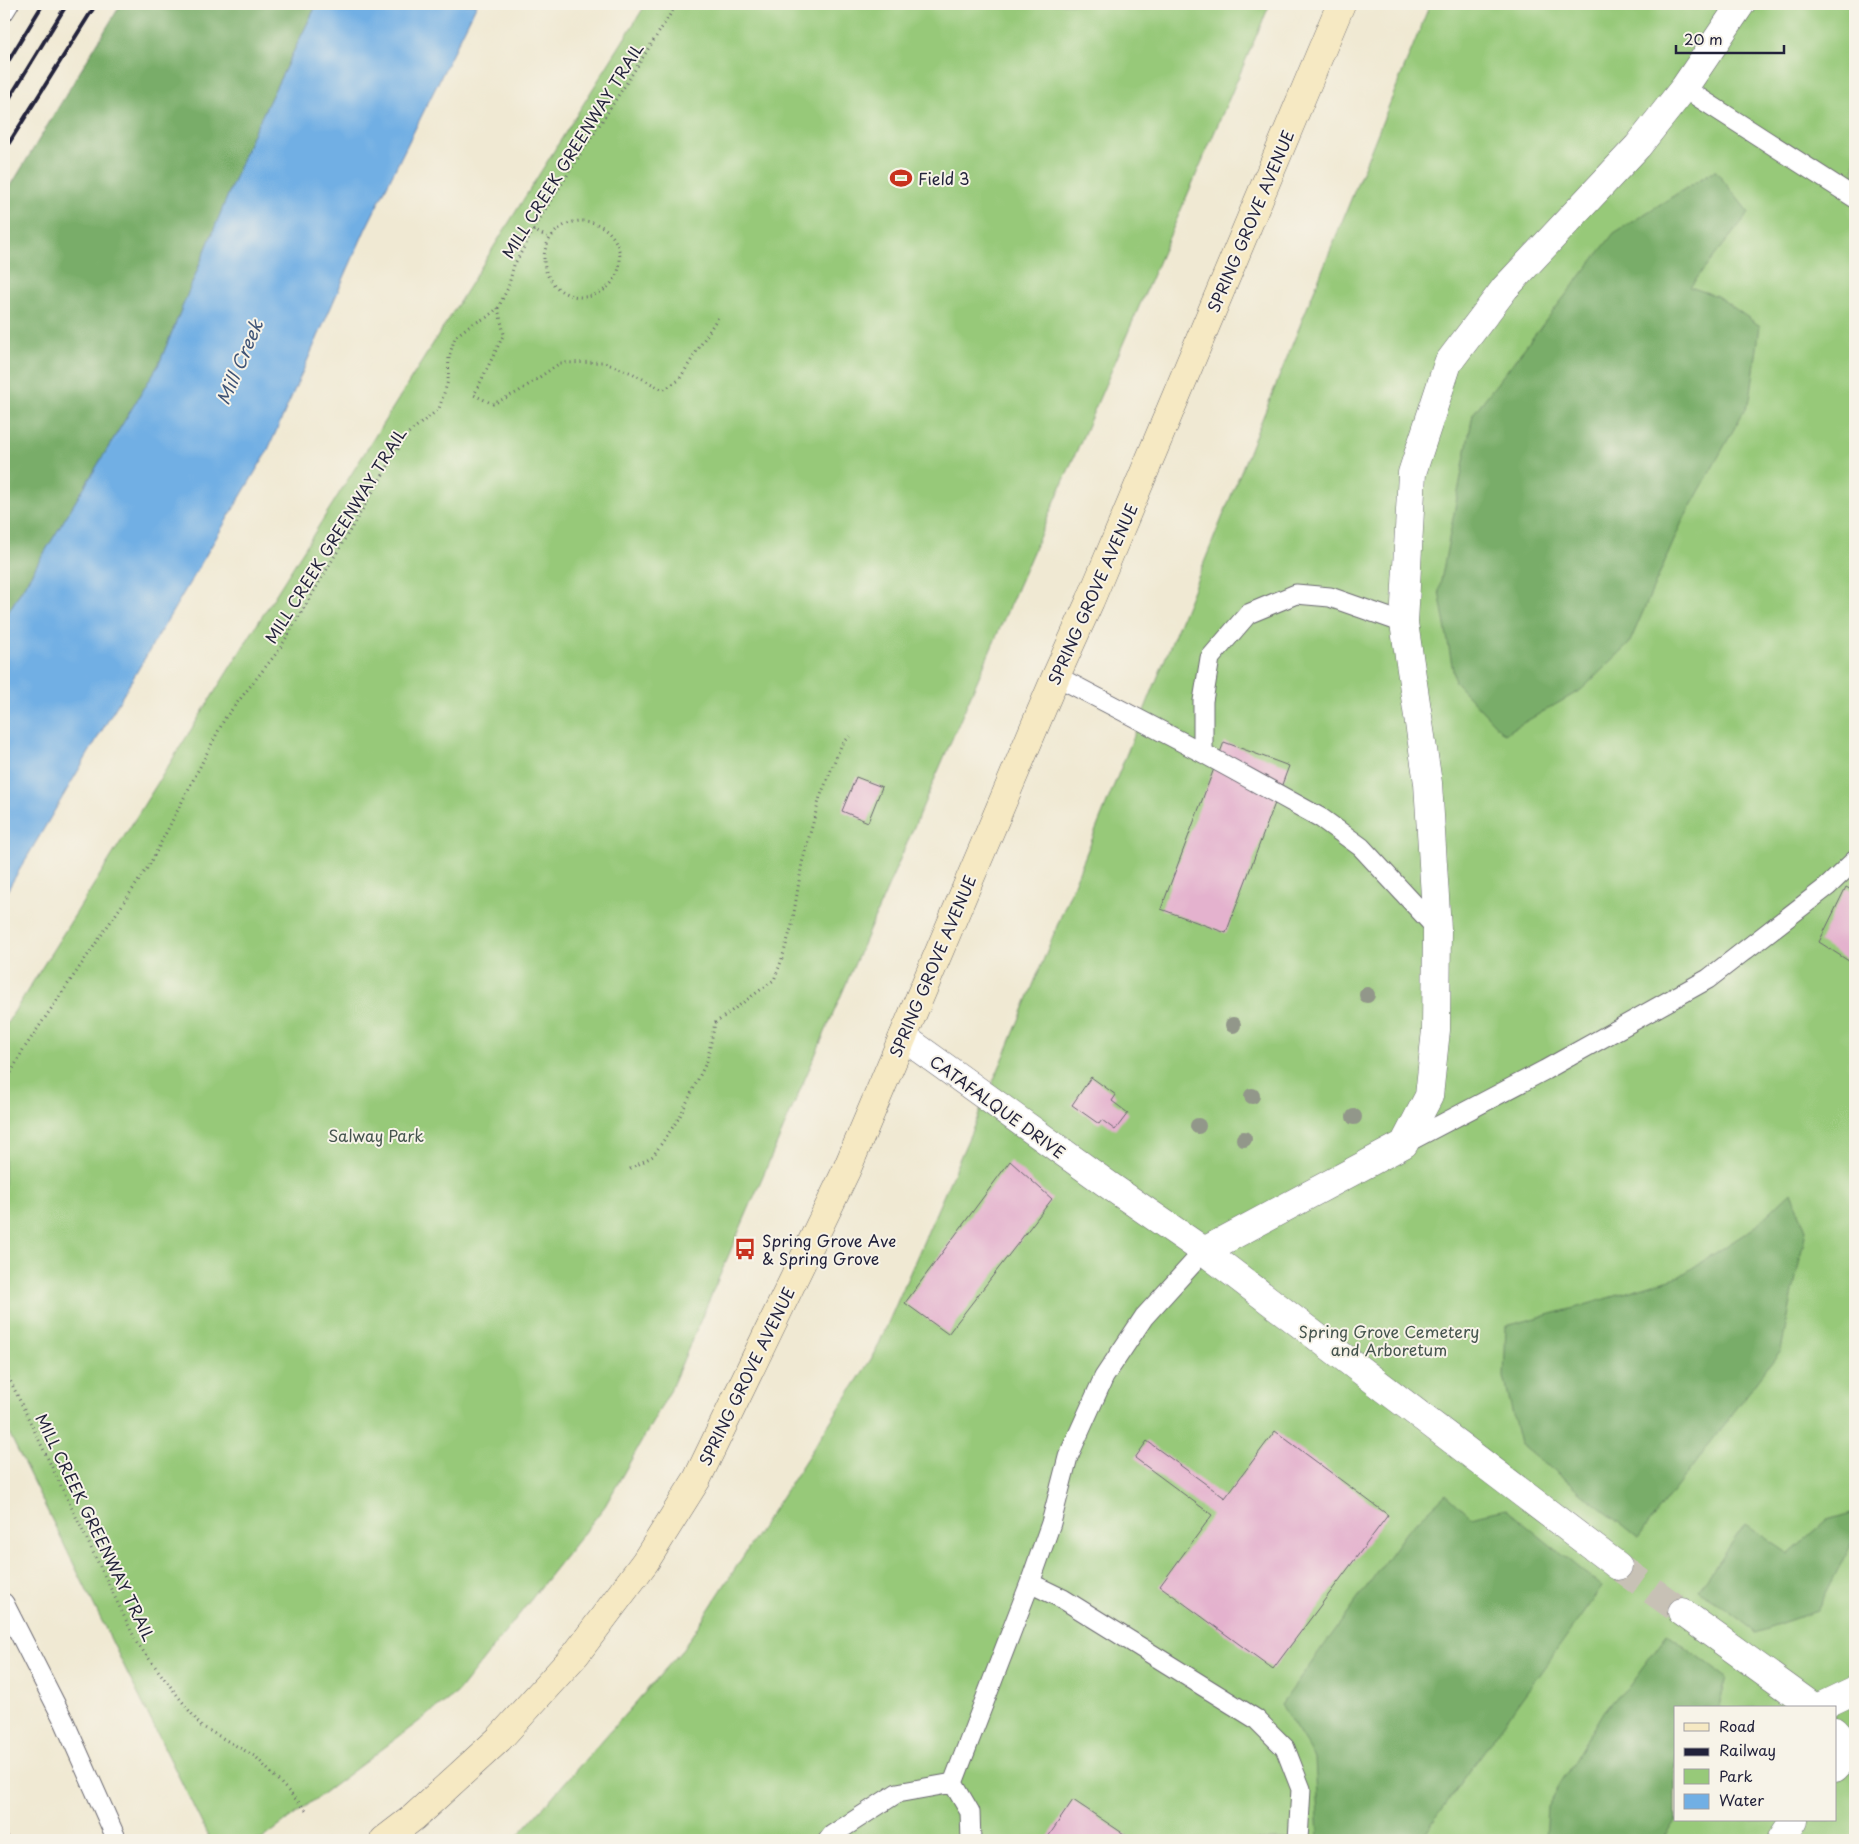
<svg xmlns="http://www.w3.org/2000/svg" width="1859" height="1844" font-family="'Playpen Sans',sans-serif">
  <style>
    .green { fill: #97c979; stroke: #5c765a; fill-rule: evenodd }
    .forest { fill: #79ad69; stroke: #4e6852 }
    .water { fill: #71afe4; stroke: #4a6890 }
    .building { fill: #e4b2ce }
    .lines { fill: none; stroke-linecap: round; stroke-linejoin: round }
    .minor-tunnel { stroke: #c7c1b5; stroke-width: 28; stroke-dasharray: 28 14; stroke-linecap: butt }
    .service-casing { stroke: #6a6870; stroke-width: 21 }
    .minor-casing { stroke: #6a6870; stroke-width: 29 }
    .secondary-casing { stroke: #6a6870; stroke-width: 29 }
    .path { stroke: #6a6870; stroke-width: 3; stroke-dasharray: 1 4; stroke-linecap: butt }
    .service { stroke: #fff; stroke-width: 19 }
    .minor { stroke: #fff; stroke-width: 28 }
    .secondary { stroke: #f6e9c3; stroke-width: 28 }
    .rail { stroke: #22223b; stroke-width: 4 }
    .tree { fill: #92978a }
    .labels { text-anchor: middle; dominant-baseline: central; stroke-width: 4; stroke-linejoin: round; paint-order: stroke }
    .street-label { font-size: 16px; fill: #22223b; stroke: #f7f3e8 }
    .poi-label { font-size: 16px; fill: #22223b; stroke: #f7f3e8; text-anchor: start }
    .park-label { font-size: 16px; fill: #45544e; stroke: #f7f3e8 }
    .water-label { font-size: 18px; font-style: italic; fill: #3e5376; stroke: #f7f3e8 }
  </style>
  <rect width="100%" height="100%" fill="#f7f3e8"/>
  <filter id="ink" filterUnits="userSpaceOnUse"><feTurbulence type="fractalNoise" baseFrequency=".02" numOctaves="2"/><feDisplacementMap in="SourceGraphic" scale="10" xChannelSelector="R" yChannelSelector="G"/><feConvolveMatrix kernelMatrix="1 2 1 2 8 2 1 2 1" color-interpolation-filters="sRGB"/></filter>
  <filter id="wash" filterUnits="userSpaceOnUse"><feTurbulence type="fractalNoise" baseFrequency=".0096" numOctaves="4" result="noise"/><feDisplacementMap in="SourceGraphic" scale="20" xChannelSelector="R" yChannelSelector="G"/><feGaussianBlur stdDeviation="1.12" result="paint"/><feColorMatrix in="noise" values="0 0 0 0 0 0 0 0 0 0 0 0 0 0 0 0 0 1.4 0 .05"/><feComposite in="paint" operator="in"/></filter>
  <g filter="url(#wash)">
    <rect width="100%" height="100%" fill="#f0e9d3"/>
    <!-- green -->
    <path class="green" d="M646,4H1270L669,1393L605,1506L457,1693L261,1840H210L4,1423V1028Z
      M1430,4H1855V1840H514L683,1649L875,1353L1006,1052ZM1675,1708H1835V1820H1675Z"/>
    <!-- forest -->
    <path class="forest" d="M121,4H317L252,136L159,364L4,619V197Z
      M1715,170L1749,213L1690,287L1717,296L1760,326L1750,400L1682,522L1629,644L1581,690L1504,734L1455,682L1439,591L1473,414L1614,233Z
      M1791,1192L1806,1230L1781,1350L1638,1538L1520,1444L1504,1377L1506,1326L1578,1307L1680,1276L1752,1229Z
      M1446,1494L1471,1517L1506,1509L1602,1587L1420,1840H1319L1315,1758L1281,1705L1407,1531Z
      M1855,1512V1536L1817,1611L1755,1632L1699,1590L1745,1524L1789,1554L1827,1520Z
      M1667,1634L1727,1678L1718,1708H1675V1820L1662,1840H1545L1547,1806L1604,1710L1627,1688Z"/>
    <!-- water -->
    <path class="water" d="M317,4H477L366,228L267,452L4,896V619L159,364L252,136Z"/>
    <g id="blocks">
      <!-- building -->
      <path class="building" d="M1224,742L1289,766L1226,933L1161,909Z
        M856,777L882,787L868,822L842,811Z
        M1846,887L1855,892V965L1819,942Z
        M1091,1077L1116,1095L1112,1101L1128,1113L1115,1130L1102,1120L1099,1124L1072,1105Z
        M1010,1161L1052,1199L948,1334L905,1303Z
        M1275,1431L1388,1515L1273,1669L1160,1586L1212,1515L1135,1458L1147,1441L1225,1498Z
        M1073,1800L1133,1840H1046Z
        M4,1827L10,1840H4Z"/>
    </g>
  </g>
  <g filter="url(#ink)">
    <use href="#blocks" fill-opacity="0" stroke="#6a6870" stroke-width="1"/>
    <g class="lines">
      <!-- minor-tunnel -->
      <path class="minor-tunnel" d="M1618,1566L1682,1612"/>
      <!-- service casing -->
      <g class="service-casing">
        <path id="service" d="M4,12L9,4
          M1684,88L1855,198
          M1056,676L1203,753L1321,818L1361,847L1437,929
          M1203,753V701L1210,658L1248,614L1296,594L1330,597L1404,623
          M1404,1144L1545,1070L1708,979L1828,886L1855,860
          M1030,1583L1063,1599L1256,1719L1285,1748L1301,1789L1298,1840
          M4,1603L64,1721L117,1840
          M953,1783L1030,1583L1051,1523L1068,1457L1104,1377L1144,1317L1204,1251
          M953,1783L970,1812L971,1840
          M828,1840L832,1835L897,1793L953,1783"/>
      </g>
      <!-- minor casing -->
      <g class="minor-casing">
        <path id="minor" d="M903,1037L1110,1186L1204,1251L1618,1566
          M1204,1251L1404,1144L1429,1096L1436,1030L1437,929L1428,783L1404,623L1412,473L1448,363L1505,288L1638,146L1684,88L1741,4
          M1682,1612L1815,1708
          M1817,1708L1855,1690
          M1835,1731L1855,1753
          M1835,1768L1852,1750
          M1781,1840L1794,1820"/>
      </g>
      <!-- secondary casing -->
      <g class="secondary-casing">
        <path id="secondary" d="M384,1840L414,1817L499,1739L576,1654L645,1562L697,1479L846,1171L1056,676L1090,601L1341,4"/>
      </g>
      <!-- path -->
      <path class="path" d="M544 259a38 38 0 1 1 76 0a38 38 0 1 1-76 0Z
        M533,230L550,238
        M498,308L504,334L474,395L493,404L518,392L560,363L602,362L632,373L663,390L679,380L718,317
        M4,1086L23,1050L150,864L225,718L279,650L407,434L439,409L448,381L449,357L455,337L469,326L487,317L498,308L508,288L514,265L545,210L677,4
        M630,1169L653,1156L679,1118L707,1061L715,1023L774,980L781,962L792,925L802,863L820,797L841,746L850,736
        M4,1368L137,1643L201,1726L256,1757L307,1811"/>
      <!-- service -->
      <use href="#service" class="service"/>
      <!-- minor -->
      <use href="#minor" class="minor"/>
      <!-- secondary -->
      <use href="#secondary" class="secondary"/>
      <!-- rail -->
      <path class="rail" d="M4,68L43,4
        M4,107L67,4
        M4,151L96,4"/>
    </g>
    <!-- trees -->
    <g class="tree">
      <circle cx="1367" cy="995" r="8"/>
      <circle cx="1233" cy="1025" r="8"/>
      <circle cx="1252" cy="1096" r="8"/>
      <circle cx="1354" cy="1117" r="8"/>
      <circle cx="1198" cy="1126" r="8"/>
      <circle cx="1244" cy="1139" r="8"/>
    </g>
  </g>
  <!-- icons -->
  <defs>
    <g id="stadium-bare" transform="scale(1.725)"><path d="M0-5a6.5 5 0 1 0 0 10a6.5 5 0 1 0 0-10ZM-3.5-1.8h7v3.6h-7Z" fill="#c8321e" stroke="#f7f3e8" stroke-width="2.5" paint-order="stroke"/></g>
    <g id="bus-bare" transform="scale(1.725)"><path d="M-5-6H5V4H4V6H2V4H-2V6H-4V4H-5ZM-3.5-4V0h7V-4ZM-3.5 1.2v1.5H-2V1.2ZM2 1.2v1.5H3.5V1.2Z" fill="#c8321e" stroke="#f7f3e8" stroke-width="2.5" paint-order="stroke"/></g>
  </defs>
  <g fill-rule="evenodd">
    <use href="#stadium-bare" x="901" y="178"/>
    <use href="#bus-bare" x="745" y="1249"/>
  </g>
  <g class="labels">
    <!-- street labels -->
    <g class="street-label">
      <text transform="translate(572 150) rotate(-58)">MILL CREEK GREENWAY TRAIL</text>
      <text transform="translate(1250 221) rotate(-67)">SPRING GROVE AVENUE</text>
      <text transform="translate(335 535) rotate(-58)">MILL CREEK GREENWAY TRAIL</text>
      <text transform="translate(1092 594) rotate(-66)">SPRING GROVE AVENUE</text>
      <text transform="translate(932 966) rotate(-67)">SPRING GROVE AVENUE</text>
      <text transform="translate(998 1106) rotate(36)">CATAFALQUE DRIVE</text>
      <text transform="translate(746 1376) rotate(-64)">SPRING GROVE AVENUE</text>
      <text transform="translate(96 1527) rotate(64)">MILL CREEK GREENWAY TRAIL</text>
    </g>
    <!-- poi labels -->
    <g class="poi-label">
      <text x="918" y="178">Field 3</text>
      <text x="762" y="1240">Spring Grove Ave<tspan x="762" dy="18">&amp; Spring Grove</tspan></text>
    </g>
    <!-- park labels -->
    <g class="park-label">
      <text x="376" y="1135">Salway Park</text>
      <text x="1389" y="1331">Spring Grove Cemetery<tspan x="1389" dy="18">and Arboretum</tspan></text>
    </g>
    <!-- water labels -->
    <g class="water-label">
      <text transform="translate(239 362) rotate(-67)">Mill Creek</text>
    </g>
  </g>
  <!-- margin -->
  <rect width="1859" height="1844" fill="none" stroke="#f7f3e8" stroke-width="20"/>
  <!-- legend -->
  <rect x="1674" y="1706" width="162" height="115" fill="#f7f3e8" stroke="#a29fa3"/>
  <rect x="1684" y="1723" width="25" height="8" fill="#f6e9c3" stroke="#a29fa3"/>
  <text x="1719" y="1732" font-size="15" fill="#22223b">Road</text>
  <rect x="1684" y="1748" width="25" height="8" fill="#22223b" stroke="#a29fa3"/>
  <text x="1719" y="1756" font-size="15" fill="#22223b">Railway</text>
  <rect x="1684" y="1769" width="25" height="15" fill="#97c979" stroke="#a29fa3"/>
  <text x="1719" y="1782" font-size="15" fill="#22223b">Park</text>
  <rect x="1684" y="1794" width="25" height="15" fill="#71afe4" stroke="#a29fa3"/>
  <text x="1719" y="1806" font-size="15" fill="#22223b">Water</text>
  <!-- scale -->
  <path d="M1676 45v8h108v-8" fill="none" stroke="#22223b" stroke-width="2.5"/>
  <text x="1684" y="45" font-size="15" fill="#22223b" stroke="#f7f3e8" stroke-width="4" paint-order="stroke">20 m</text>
</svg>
